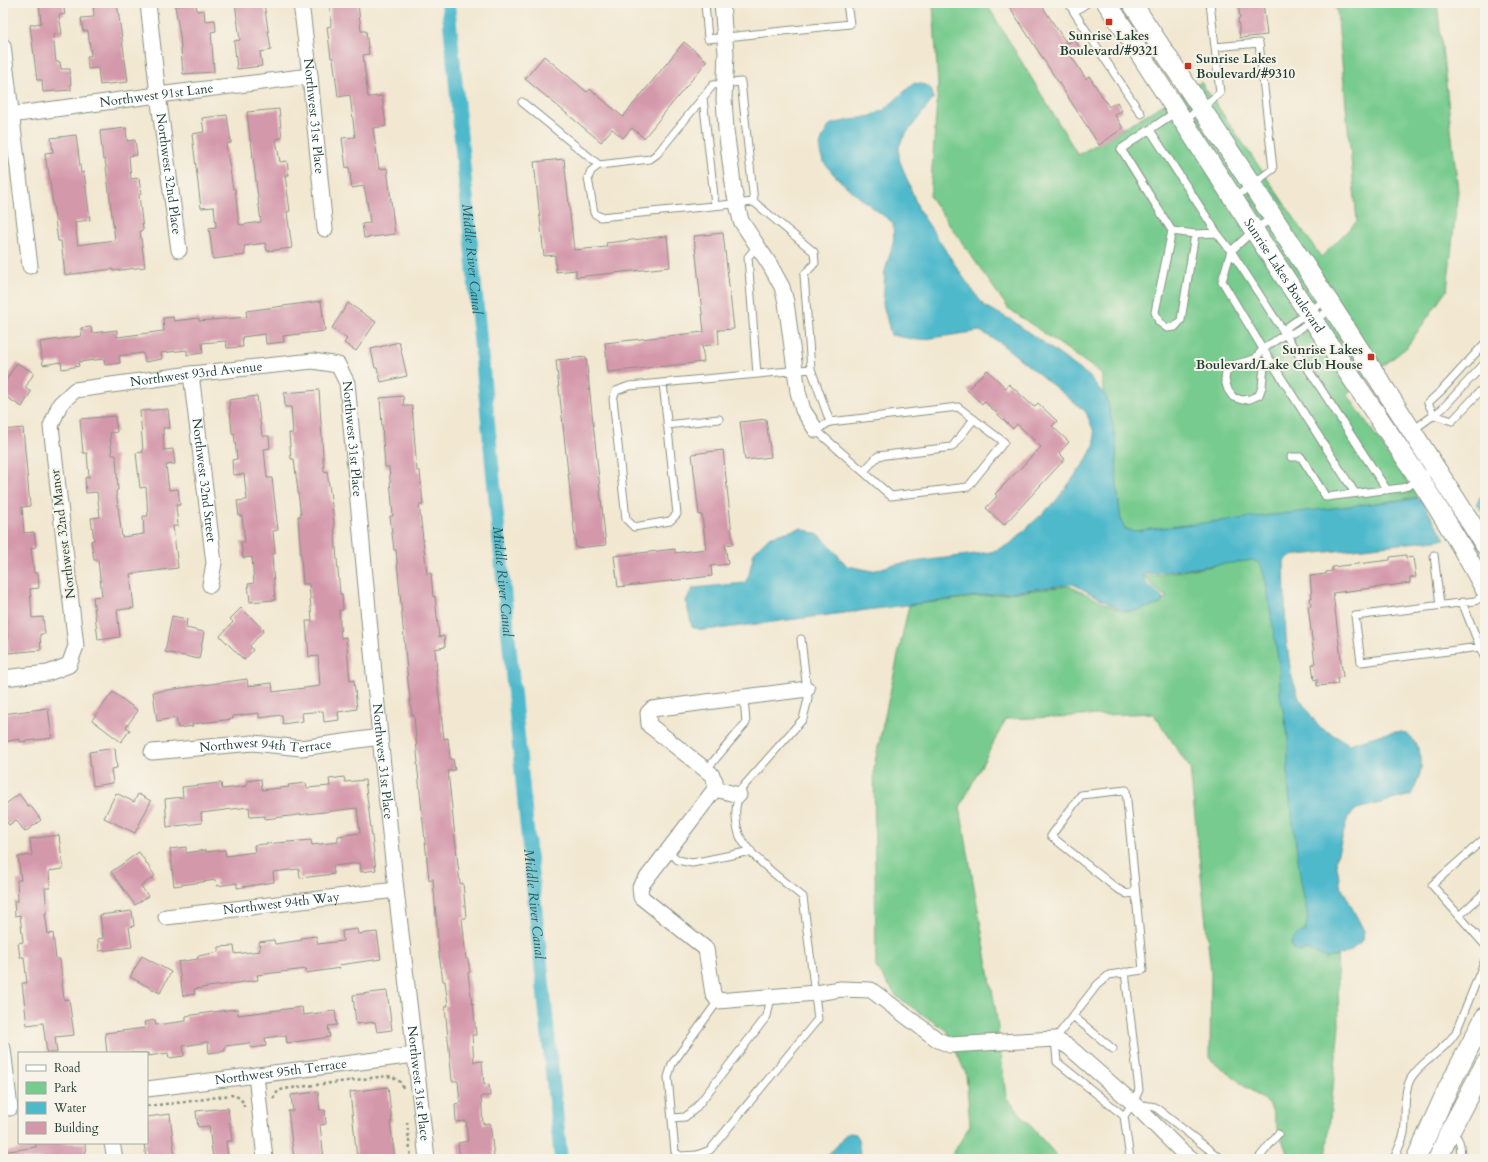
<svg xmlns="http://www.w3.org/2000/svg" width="1488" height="1162" font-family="Cardo,serif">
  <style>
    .green { fill: #77cb8e; stroke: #4b8461 }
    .water { fill: #4fb9cc; stroke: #377b80 }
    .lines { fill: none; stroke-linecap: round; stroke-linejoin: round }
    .canal { stroke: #4fb9cc; stroke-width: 14 }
    .building { fill: #d498ab }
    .service-casing { stroke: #889283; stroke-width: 9 }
    .minor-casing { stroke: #889283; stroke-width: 17 }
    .tertiary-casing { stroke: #889283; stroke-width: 21 }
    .path { stroke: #889283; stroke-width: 2.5; stroke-dasharray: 3 3; stroke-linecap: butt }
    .service { stroke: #fff; stroke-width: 7 }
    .minor { stroke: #fff; stroke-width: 15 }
    .tertiary { stroke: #fff; stroke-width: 19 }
    .poi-dot { fill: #c8321e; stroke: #f7f3e8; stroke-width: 1.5 }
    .labels { text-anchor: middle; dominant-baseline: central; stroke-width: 4; stroke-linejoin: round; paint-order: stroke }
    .poi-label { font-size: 13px; font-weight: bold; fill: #1f3d34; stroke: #f7f3e8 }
    .street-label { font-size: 13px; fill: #1f3d34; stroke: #f7f3e8 }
    .water-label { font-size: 14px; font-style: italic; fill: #2b5c5a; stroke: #f7f3e8 }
  </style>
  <rect width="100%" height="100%" fill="#f7f3e8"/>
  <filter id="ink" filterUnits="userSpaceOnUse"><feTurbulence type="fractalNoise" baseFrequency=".025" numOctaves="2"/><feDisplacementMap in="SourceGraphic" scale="8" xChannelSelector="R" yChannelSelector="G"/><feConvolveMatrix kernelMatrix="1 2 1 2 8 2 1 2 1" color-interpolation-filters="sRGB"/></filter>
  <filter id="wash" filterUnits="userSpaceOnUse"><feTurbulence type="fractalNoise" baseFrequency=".012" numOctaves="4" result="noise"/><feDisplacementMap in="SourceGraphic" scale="16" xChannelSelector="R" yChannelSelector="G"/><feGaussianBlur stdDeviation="0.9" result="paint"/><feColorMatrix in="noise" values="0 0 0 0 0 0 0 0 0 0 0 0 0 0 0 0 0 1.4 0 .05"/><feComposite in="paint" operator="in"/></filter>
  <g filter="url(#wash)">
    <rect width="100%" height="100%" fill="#f2e8d2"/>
    <!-- green -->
    <path class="green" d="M933,3H986L1078,155L1201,82L1321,257L1357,221L1337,11L1333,3H1437L1458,191L1447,290L1406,348L1347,394L1418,497L1220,525L1264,556L1337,947L1339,1026L1326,1159H1289L1270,1105L1210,1059L1211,972L1190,768L1153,713L1006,719L960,807L996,1012L1006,1097L1055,1154L1056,1159H950L970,1125L966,1074L947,1031L897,997L876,967L874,766L909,605L1069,586L1123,612L1156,605L1167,597L1154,588L1144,577L1213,566L1209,523L1130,532L1120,522L1101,373L1008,308L930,197L938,86Z"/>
    <!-- water -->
    <path class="water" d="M914,83L926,85L932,90L933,99L903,138L899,146V159L919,210L963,277L984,306L1013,321L1089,376L1107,398L1116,442L1117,487L1121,521L1125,529L1133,531L1420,498L1445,539L1290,556L1284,562L1286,638L1291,674L1299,698L1318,726L1349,744C1361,741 1390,730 1401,732C1407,733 1411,737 1415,743C1427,763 1420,775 1411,795L1357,809L1348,817L1336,860L1340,884L1364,931L1363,940L1349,952L1334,957L1326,958L1309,950L1297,952L1292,948L1291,942L1297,935L1305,931L1308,918L1301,882L1288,785V736L1280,694L1279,666L1266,582L1261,565L1253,560L1143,575C1143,584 1157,592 1163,597L1161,604L1135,611H1123L1073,584L725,628L703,630L692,627L686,601L693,588L745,583L749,575L754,552L769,537L801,528L821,536L847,566L873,571L891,565L991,552L1010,544L1055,502L1086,461L1095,443L1094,432L1086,412L999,342L980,331L918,340L891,335L883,304L885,271L894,240L893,223C876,209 823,174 820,152C819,142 825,132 831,124L871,116L884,110Z
      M1485,494V516L1477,504L1480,497Z
      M851,1133L856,1134L859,1139L860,1159H823L837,1146L846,1134Z"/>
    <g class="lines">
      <!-- canal -->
      <path class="canal" id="s1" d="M448,3L525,809L561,1159"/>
    </g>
    <g id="blocks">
      <!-- building -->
      <path class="building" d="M39,3H63L65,14L59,15L62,34L53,35L56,62H60L61,69H70L71,90L43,92L42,80H37L30,25L41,23Z
        M93,3H117L128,82L100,85L98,68L88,69L87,56H91L88,31H83L81,18L94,17Z
        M196,3L197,11L204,10L205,21L215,20L216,31L211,32L214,72L183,74L180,36L175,6Z
        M235,3H264L271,50L260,52L262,66L237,69L234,41L240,40Z
        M330,3H358L361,31H366L369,54L363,55L368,97L382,96L386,126L373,128L379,169L387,168L395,234L364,238L362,224L370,223L367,201L364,186L352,188L349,167L346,168L342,138L355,137L350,95L338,97L333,58H331L327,27L331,26Z
        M1007,3H1040L1067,44L1074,39L1081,50L1071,56L1086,79L1089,76L1109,107L1117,102L1122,111L1115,115L1123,128L1099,145Z
        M1238,3H1263L1267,35L1240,38L1238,19H1240Z
        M684,42L707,61L644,138L632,128L623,138L612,129L601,142L525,79L544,56L587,92L590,89L623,117Z
        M279,109L282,138L276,139L280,162L287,161L289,175H285L290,211L287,212L292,248L267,251L265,243L244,246L245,255L213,259L209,228L216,227L214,207L201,208L192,134L204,132L202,118L227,115L231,143L226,144L233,189H235L239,224L241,225L261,222L251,141H250L247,112Z
        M126,128L127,141L135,140L137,155L129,156L131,179L139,178L141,194L139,195L143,230L140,231L145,267L113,271V269L65,275L61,241H58L48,168H47L45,153L53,152L51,138L76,135L81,173L84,172L90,220L75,222L78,245L115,240L105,159L103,160L100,131Z
        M564,159L574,250L607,247L606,243L667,236L670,267L576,277V270L556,272L555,255L544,256L534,162Z
        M723,233L734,329L718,330L719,344L702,346L704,362L608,372L605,343L704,332L694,236Z
        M321,301L325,331L283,336L284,342L266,344L265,334L242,337L243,347L227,348L226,341L202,343L203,353L187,355V350L161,353L162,359L145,362L143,353L119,356L120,363L105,365L104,359L78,362L79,366L62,369L61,362L43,365L40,342L82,336L81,328L91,327L92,333L117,330V337L164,331L163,318L173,317L174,321L199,318V321L247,317L246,311Z
        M348,303L376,322L356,351L344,343L347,339L332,328Z
        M399,342L407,376L381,382L377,368H375L371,349Z
        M586,357L606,545L576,548L556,360Z
        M17,363L34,373L25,388L31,392L22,407L3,395V385Z
        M987,370L1006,388L1009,384L1034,407L1038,403L1057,421L1052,426L1069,442L1059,453L1065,459L1004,525L986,508L997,496L995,494L1041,447L1017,424L1013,429L984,401L982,404L967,390Z
        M319,390L324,472L327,471L333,513L340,594H342L343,610H339L341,638L346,637L350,681L354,680L357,709L338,712L339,720L324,722L323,711L302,713L303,721L283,724L282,715L259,718V713L233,716V719L192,724L193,726L178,728L176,718L157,721L153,692L247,679L248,686L272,683L273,692L320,686L318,656L309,657L306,621H312L309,584H303L298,516H301L294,459H291L289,433H293L291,407H285L284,393Z
        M257,396L262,436H269L270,448L264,449L267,478H272L278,530L273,531L275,554H272L275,600L250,602L248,584L254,583L252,557L243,558L241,542H245L242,516H239L237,501L247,500L244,474L233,475L232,460L237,459L234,433H232L229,400Z
        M403,396L404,406H412L417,471H420L423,505H419L427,574L431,573L433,597L435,596L439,637L444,636L445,647L435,649L437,670H436L444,739L448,738L450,759H453L455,770L448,771L460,884L463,883L466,918H462L466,959H468L470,972L468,973L472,1004L473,1003L476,1035H472L474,1062L482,1061L484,1085L489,1084L490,1096H481L483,1124L490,1123L494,1157L480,1159H460L458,1143L468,1141L466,1121L456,1122L455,1104L460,1103L458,1081H452L445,1006H448L445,981H443L439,954L433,879L429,880L417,763H418L414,715H412L408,682L396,550H394L390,516H393L389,467H385L380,398Z
        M168,409L170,428H163L164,450L173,449L175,464L166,465L169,490L178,489L180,505H176L178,526H173L178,568L130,574L134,608L117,610L120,637L98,640L93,597L102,596L98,560H94L91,541L94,540L91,518L100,517L97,492L86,493L85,478L89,477L87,453H83L80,419L115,416L117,432L110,433L112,455H116L118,490L116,491L122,537L144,534L143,516H148L146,487L140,488L136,453L143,452L140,411Z
        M766,419L771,457L745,460L740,422Z
        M23,428L30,506L22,507L24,533L34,532L36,547L31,548L34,573H38L39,588L30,589L32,618L43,617L45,634H40L41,650L9,653L5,612H4L3,604V430Z
        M723,450L733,544L725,545L728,564L711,566L712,576L618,587L614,556L675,549V553L706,549L702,515H699L692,454Z
        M1406,555V558L1413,557L1416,577H1410V583L1333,593L1343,677L1337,678L1338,684L1317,686V679L1314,680L1312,664H1315L1308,606H1311L1310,598H1312L1310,576L1326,574V572L1332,571V567L1390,560V557Z
        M241,608L264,630L250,646L253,650L244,660L220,636L233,622L230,619Z
        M172,616L187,619L186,628L204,632L199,659L165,652Z
        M113,692L138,711L126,727L130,730L121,742L92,720Z
        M48,708L52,738L20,742V739L3,742V714Z
        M115,748L117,768L111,769L113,783L93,786L89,752Z
        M344,777L345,782L365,780L376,870L361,872L360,863L333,866L334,874L300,878L299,869L273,872L274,882L237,888V883L217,886L216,880L174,886L170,849L186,847V853L206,850V852L225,850L226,856L255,852L254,845L311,840L312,845L338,842V836L360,833L357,808L265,819V816L250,817L249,807L201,813L202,823L167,827L165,799L183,797L182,787L221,783L222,789L247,786V781L261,779L262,790L289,787L288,785L306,783L307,788L330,786L329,779Z
        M116,793L134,802L138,794L151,801L135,833L104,818Z
        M19,794L28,806L30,805L41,820L25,832L16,820L9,825L3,818V806Z
        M59,835L63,869L49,871L50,888H45L47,913H45L48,934L53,933L56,959H60L64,1000L69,999L74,1035L55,1037L57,1053H47L43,1023L27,1025L22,983H27L24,957H20L18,943L23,942L20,915L15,916L14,901H18L17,880H21L18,857L32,855L30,839Z
        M139,852L155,876L141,886L148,896L135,905L111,872Z
        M132,911L134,926L129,927L132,947L99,951L98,939L103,938L100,915Z
        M357,929L358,934L377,932L381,959L339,965L340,968L306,973V969L257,975L258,980L194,989L195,994L183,996L178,962L198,959V956L219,952V947L234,946L235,954L260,951L259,942L274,940L275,944L302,940L301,938L316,936L318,944L343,941L342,931Z
        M142,956L171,972L160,993L130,977Z
        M387,991L392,1030L377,1032L375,1022L356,1024L353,995Z
        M302,1007L303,1015L335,1011L337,1025L328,1026L330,1037L287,1043L286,1035L265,1038L266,1046L251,1048L250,1043L225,1046V1051L209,1053L208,1042L183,1046L184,1056L169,1058L168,1053L148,1056V1053H107L105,1033L145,1028L144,1022L155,1020L156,1025L186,1021V1016L227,1010L238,1009V1015Z
        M388,1087L392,1122H390L395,1159H357L350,1092Z
        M318,1092L320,1110H325L326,1124L320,1125L324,1159H294L288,1111H293L291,1095Z
        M228,1108L232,1141H226L228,1159H213L209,1126L198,1127L196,1111Z
        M170,1114L175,1159H146L144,1143H147V1117Z
        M36,1143H85L86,1159H3V1152L36,1147Z"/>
    </g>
  </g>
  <g filter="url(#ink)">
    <use href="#blocks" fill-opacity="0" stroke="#889283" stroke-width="1"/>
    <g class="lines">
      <!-- service casing -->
      <g class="service-casing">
        <path id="service" d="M705,3L708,39L850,24L847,3
          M1069,3L1074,12L1087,3
          M1210,3L1215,47
          M1074,12L1141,114
          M703,98L715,205
          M522,102L599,165
          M1177,111L1121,149L1172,231L1155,312L1159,322L1167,328L1175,327L1181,320L1195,234L1217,233L1231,251L1254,230L1272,218
          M1184,121L1220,93L1215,47L1259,43L1273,169L1234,198
          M1150,130L1217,233
          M754,202L600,217L594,213L588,178L591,171L599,165L650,159L657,154L713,85L741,82L754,202L814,252L815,263L804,275L811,369L830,422
          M1172,231L1195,234
          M757,246L748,257L757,374
          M1231,251L1387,490
          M1231,251L1222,281L1263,349L1355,493
          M1285,334L1287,327L1327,299
          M1485,343L1442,390L1428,403L1434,415L1442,409L1485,363
          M1270,360L1264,367L1262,387L1259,395L1250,399L1242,400L1233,397L1228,390L1225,380L1226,373L1233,365L1255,359L1263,349L1285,334L1293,333L1332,309
          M663,383L677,514L670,521L634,527L626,519L613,399L616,391L629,386L811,369
          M958,407L1004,442L968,487L891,496L816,430L830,422Z
          M667,425L719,419
          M1413,430L1434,415L1452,421L1485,386
          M1291,457H1301L1326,497L1401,488L1408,486L1436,468
          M864,471L878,456L952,447L974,419
          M1434,555L1440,605
          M1485,595L1475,601L1355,616L1361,662L1480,647L1485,659
          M1462,602L1480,647
          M706,770L746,723L744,697
          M1485,838L1432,885L1485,945
          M667,851L678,860L692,863L751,851
          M1459,916L1485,892
          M1125,972L1139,1090L1133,1103L1124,1116L1130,1159
          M718,1001L672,1064L668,1077L675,1152L680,1156L697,1155L710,1150L818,1019L803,897C786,883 746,854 739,834C734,819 735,802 742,788L803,719L808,699L801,639
          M1073,1016L1113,1049
          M1137,1104L1155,1107L1221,1159
          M1124,1116L1057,1062L1055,1039L1097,985L1109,975L1143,970L1126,790L1081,795L1051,836L1116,888L1127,894L1135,892
          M672,1118L685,1117L695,1109L767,1016L771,997
          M1450,1132C1462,1138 1460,1147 1461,1159
          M1258,1159L1278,1134
          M1394,1159C1397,1151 1402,1142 1404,1133C1407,1116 1402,1094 1411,1078C1422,1060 1445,1051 1456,1032L1485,960"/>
      </g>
      <!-- minor casing -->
      <g class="minor-casing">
        <g id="minor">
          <path id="s2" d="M148,3L158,95L179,250"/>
          <path id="s3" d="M301,3L310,76L325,229"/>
          <path d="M722,3L726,53L724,99L726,130L734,191L741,221L770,265L782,287L786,302L798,392L803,410L816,430"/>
          <path d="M3,46L30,266"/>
          <path id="s4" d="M3,116L158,95L310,76"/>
          <path id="s5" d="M191,374L214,563L210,585"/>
          <path id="s6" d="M3,678L48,673L69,665L76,646L51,426L60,404L75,390L191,374L313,361L338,365L347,383L380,737L396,890L427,1159"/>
          <path d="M807,689L652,709L648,713L649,725L711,774L715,781V789L640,887L641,897L706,949L713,994L718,1001L816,993L841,989L871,990L938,1040L950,1045L1055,1039L1069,1047L1133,1103L1182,1152L1192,1159"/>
          <path id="s7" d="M152,752L253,743L301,748L380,737"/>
          <path d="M715,789L739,795"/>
          <path id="s8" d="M166,917L396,890"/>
          <path d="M3,1049L10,1108"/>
          <path d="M256,1075L265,1159"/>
          <path id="s9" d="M147,1089L415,1055"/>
          <path d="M112,1143L115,1159"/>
        </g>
      </g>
      <!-- tertiary casing -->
      <g class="tertiary-casing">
        <g id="tertiary">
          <path id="s10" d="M1107,3C1176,109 1243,215 1313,320C1371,409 1435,495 1485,589"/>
          <path d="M1132,3L1327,299L1485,545"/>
          <path d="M1416,1159L1449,1086L1485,1017"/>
          <path d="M1438,1159L1450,1131L1485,1064"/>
        </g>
      </g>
      <!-- path -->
      <path class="path" d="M273,1099L278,1091L284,1089L387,1076C398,1078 401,1081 404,1091
        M147,1106L185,1102L231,1095C238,1096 243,1099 244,1107
        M407,1122L411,1159"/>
      <!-- service -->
      <use href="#service" class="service"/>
      <!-- minor -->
      <use href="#minor" class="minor"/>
      <!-- tertiary -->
      <use href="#tertiary" class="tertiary"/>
    </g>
  </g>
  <!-- markers -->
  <g class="poi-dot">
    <rect x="1105" y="18" width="8" height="8" rx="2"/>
    <rect x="1184" y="62" width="8" height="8" rx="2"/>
    <rect x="1367" y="353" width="8" height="8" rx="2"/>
  </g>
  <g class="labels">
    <!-- poi labels -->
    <g class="poi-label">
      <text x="1109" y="36">Sunrise Lakes<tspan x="1109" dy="15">Boulevard/#9321</tspan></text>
      <text x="1196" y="59" text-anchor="start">Sunrise Lakes<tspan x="1196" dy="15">Boulevard/#9310</tspan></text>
      <text x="1363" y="350" text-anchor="end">Sunrise Lakes<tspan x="1363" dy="15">Boulevard/Lake Club House</tspan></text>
    </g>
    <!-- street labels -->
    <g class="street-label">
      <text stroke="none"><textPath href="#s4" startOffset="155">Northwest 91st Lane</textPath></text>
      <text stroke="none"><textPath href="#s3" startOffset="114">Northwest 31st Place</textPath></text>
      <text stroke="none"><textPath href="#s2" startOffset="172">Northwest 32nd Place</textPath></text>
      <text stroke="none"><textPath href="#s10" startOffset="325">Sunrise Lakes Boulevard</textPath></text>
      <text stroke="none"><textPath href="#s6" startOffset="476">Northwest 93rd Avenue</textPath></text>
      <text stroke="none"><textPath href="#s6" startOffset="695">Northwest 31st Place</textPath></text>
      <text stroke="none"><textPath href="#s5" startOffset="107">Northwest 32nd Street</textPath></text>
      <text transform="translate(63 534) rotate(-97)">Northwest 32nd Manor</text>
      <text stroke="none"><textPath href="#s7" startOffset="114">Northwest 94th Terrace</textPath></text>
      <text stroke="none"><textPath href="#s6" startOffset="1019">Northwest 31st Place</textPath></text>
      <text stroke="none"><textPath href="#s8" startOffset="116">Northwest 94th Way</textPath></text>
      <text stroke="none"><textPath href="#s9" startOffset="135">Northwest 95th Terrace</textPath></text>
      <text stroke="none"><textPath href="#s6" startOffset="1343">Northwest 31st Place</textPath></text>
    </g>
    <!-- water labels -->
    <g class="water-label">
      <text stroke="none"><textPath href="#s1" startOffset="257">Middle River Canal</textPath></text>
      <text stroke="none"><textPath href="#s1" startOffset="581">Middle River Canal</textPath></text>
      <text stroke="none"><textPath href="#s1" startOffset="905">Middle River Canal</textPath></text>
    </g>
  </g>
  <!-- margin -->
  <rect width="1488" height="1162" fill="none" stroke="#f7f3e8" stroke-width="16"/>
  <!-- legend -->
  <rect x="18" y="1052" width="130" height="92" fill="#f7f3e8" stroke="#a1aaa0"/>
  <rect x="26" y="1065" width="20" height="6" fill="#ffffff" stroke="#a1aaa0"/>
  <text x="54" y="1072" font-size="12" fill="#1f3d34">Road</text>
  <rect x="26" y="1082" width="20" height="12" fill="#77cb8e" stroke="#a1aaa0"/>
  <text x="54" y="1092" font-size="12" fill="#1f3d34">Park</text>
  <rect x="26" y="1102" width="20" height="12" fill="#4fb9cc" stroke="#a1aaa0"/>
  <text x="54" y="1112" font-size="12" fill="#1f3d34">Water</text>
  <rect x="26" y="1122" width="20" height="12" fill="#d498ab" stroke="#a1aaa0"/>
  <text x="54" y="1132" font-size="12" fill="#1f3d34">Building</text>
</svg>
